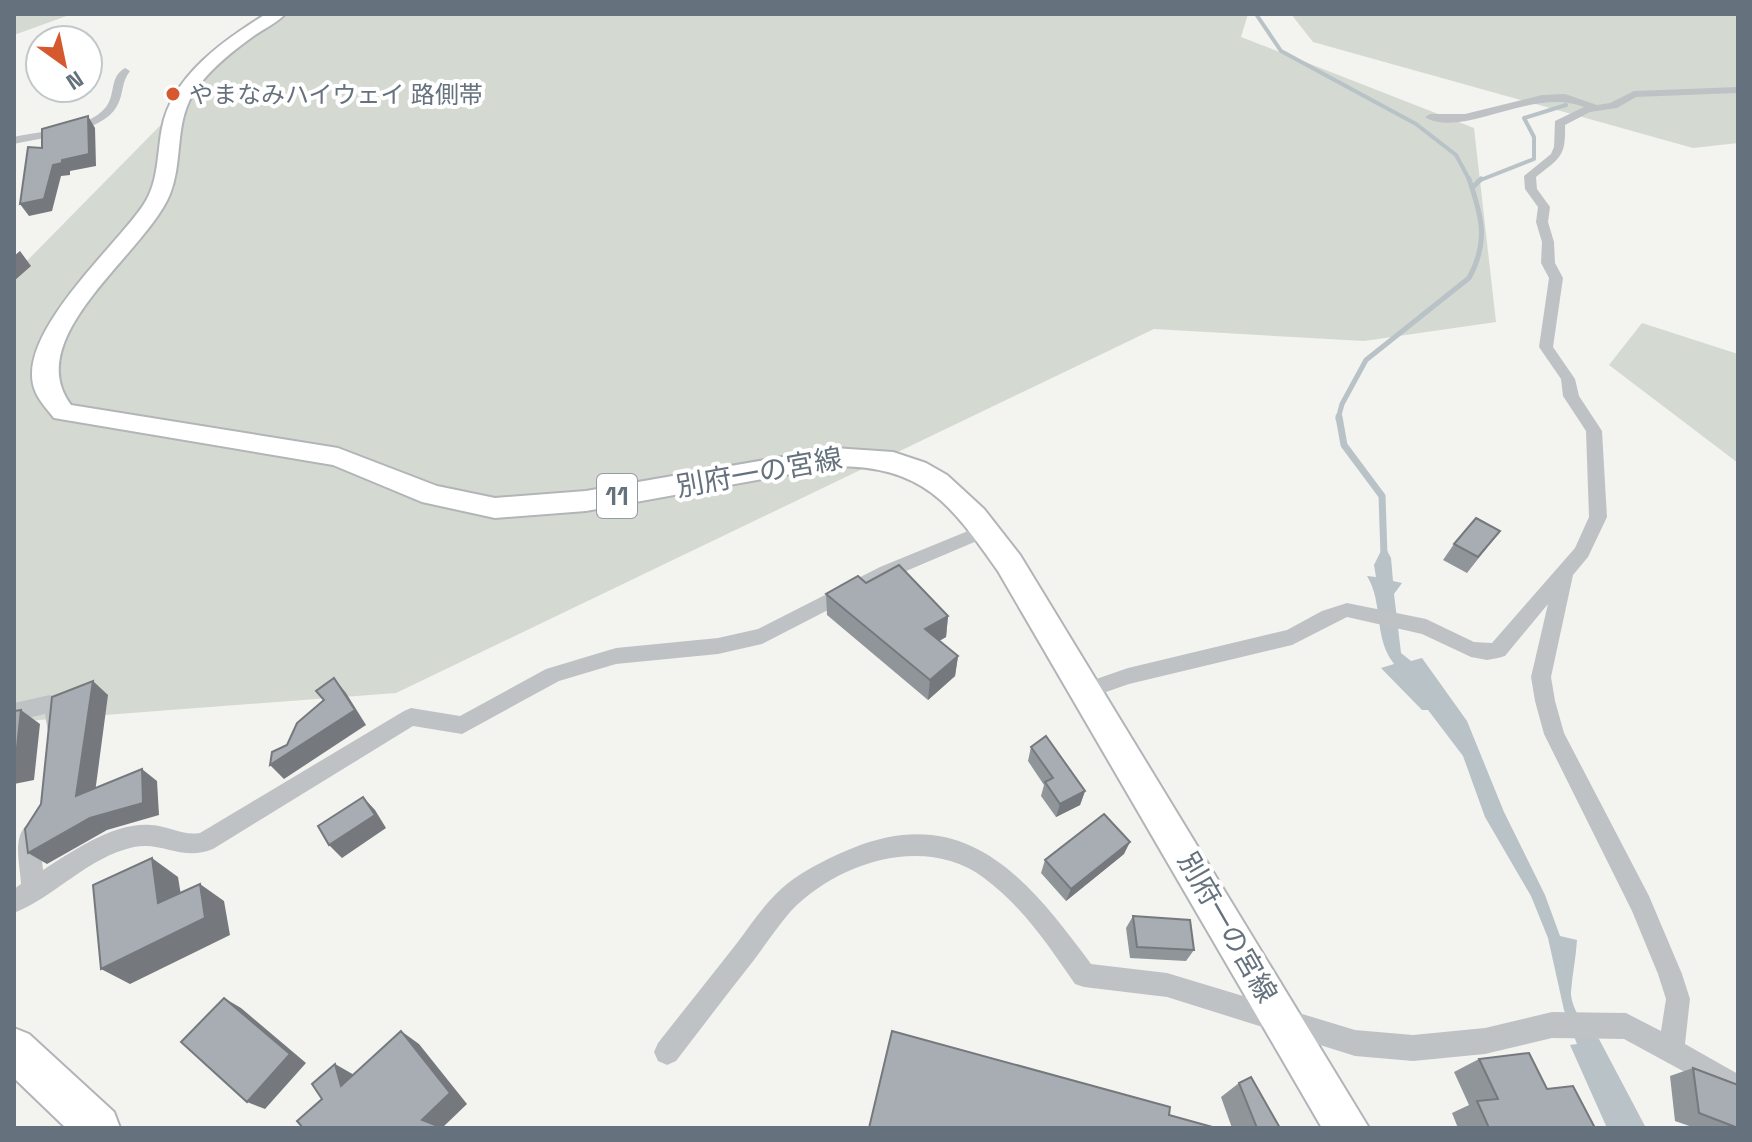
<svg xmlns="http://www.w3.org/2000/svg" width="1752" height="1142" font-family="'Space Grotesk','Noto Sans JP',sans-serif">
  <style>
    .green { fill: #d4dad1 }
    .water { fill: #b8c2c7 }
    .lines { fill: none; stroke-linecap: round; stroke-linejoin: round }
    .stream-far2 { stroke: #b8c2c7; stroke-width: 4 }
    .stream-far1 { stroke: #b8c2c7; stroke-width: 5 }
    .stream { stroke: #b8c2c7; stroke-width: 7 }
    .primary-casing { stroke: #b2b5b8; stroke-width: 4 }
    .minor { fill: #bfc2c5; fill-rule: evenodd }
    .primary { fill: #fff; fill-rule: evenodd }
    .wall { fill: #909599 }
    .shaded-wall { fill: #75797d }
    .building { fill: #a7adb2; stroke: #75797d; stroke-width: 2 }
    .poi-dot { fill: #d5582e; stroke: #fff; stroke-width: 3 }
    .labels { text-anchor: middle; dominant-baseline: central; stroke-width: 8; stroke-linejoin: round; paint-order: stroke }
    .far-poi-label { font-size: 24px; fill: #65727e; stroke: #fff; text-anchor: start }
    .shield { fill: #fff; stroke: #939ca5; stroke-width: 2 }
    .shield-label { font-size: 26px; font-weight: bold; fill: #65727e }
    .street-label { font-size: 28px; fill: #65727e; stroke: #fff }
  </style>
  <rect width="100%" height="100%" fill="#f3f3f0"/>
  <!-- green -->
  <path class="green" d="M14,14H72L14,35Z
    M270,14H1248L1241,37L1474,128L1496,322L1364,341L1154,329L396,693L26,721L14,715V274Z
    M1291,14H1738V143L1693,148L1313,42Z
    M1642,323L1738,354V463L1609,365Z"/>
  <!-- water -->
  <path class="water" d="M1384,545L1391,558L1393,581L1402,583L1394,594L1401,653L1411,661L1422,658L1467,721L1504,812L1545,895L1560,936L1577,940C1576,958 1572,975 1571,992C1570,1005 1587,1036 1599,1039L1646,1128H1607L1570,1045L1577,1044L1564,1010L1548,938L1531,896L1485,817L1463,756L1428,710H1422L1381,668L1394,664C1373,637 1384,604 1367,576L1376,577L1374,565Z"/>
  <g class="lines">
    <!-- stream-far2 -->
    <path class="stream-far2" d="M1256,14L1281,51L1416,124L1456,155L1470,181
      M1478,181L1534,159V137L1524,118L1566,105"/>
    <!-- stream-far1 -->
    <path class="stream-far1" d="M1473,187L1481,179
      M1338,419L1342,404L1366,360L1469,278C1489,242 1482,217 1469,179"/>
    <!-- stream -->
    <path class="stream" d="M1339,417L1344,445L1382,496L1384,555"/>
    <!-- primary casing -->
    <g class="primary-casing">
      <path id="primary" d="M266,14H285C277,23 265,28 255,35C234,50 212,67 197,88C173,120 184,159 170,194C147,252 19,337 71,405L338,448L437,486L495,498L586,491L834,448L893,452L926,463L947,475L984,509L1020,555L1369,1128H1322L998,571C950,503 924,466 834,466L586,511L495,518L422,502L333,465L54,418C48,410 40,402 36,393C10,338 117,246 144,204C159,181 157,153 162,128C172,76 224,40 266,14Z
        M14,1028L29,1034L114,1112L120,1128H66L14,1078Z"/>
    </g>
    <!-- minor -->
    <path class="minor" d="M125,68L130,71C121,82 124,94 117,106C102,134 42,137 14,144V137C42,130 86,131 106,107C116,94 109,77 125,68Z
      M1738,87V93L1636,97L1617,108L1590,112L1565,125C1566,157 1560,158 1536,177L1537,189L1550,207L1548,222L1554,242L1555,263L1563,278L1553,347L1575,379L1579,396L1602,431L1607,517L1588,557L1573,575L1551,677L1555,701L1564,733L1649,896L1682,974L1690,999L1685,1044L1738,1074V1101L1624,1039L1552,1038L1485,1054L1413,1061L1355,1056L1167,997L1084,987L1075,984C1048,945 1023,907 984,878C926,834 838,862 791,911C778,926 766,944 754,960C728,993 702,1027 676,1061L667,1065L658,1061L654,1052L658,1043C684,1010 711,976 737,943C749,927 761,909 775,895C795,874 826,859 853,848C967,802 1029,880 1091,964L1167,973L1355,1030L1413,1035L1485,1028L1552,1012L1626,1013L1661,1031L1666,999L1658,974L1632,911L1544,734L1535,701L1531,677L1548,604L1505,656L1498,658L1487,660L1471,657L1422,634L1347,617L1292,645L1129,684L1086,699L1079,697L1076,691L1079,685L1128,668L1287,630L1322,611L1347,603L1426,619L1474,642L1492,643L1575,548L1589,517L1586,431L1563,396L1561,379L1539,347L1549,278L1541,263L1542,242L1536,222L1538,207L1525,189L1524,176L1551,154L1554,147L1555,121L1584,107C1532,86 1462,140 1425,117L1430,114H1465L1542,95L1565,94L1597,105L1610,103L1634,91Z
      M985,524L994,530L991,535L892,577L762,644L718,654L616,664L559,681L462,734L413,726L213,849C182,862 163,841 134,847C88,857 56,896 14,913V889L21,884C20,863 10,830 34,821L42,824L45,831L40,840L43,870C73,851 114,822 151,825C169,826 182,836 200,833L404,711L411,708L460,716L546,669L616,648L718,638L758,629L880,567Z
      M50,695L57,698L65,709L62,732L55,735L48,732L45,714L14,721V703Z"/>
    <!-- primary -->
    <use href="#primary" class="primary"/>
  </g>
  <!-- wall -->
  <path class="wall" d="M1500,531L1467,573L1443,560L1454,544Z
    M866,583L948,616L946,637L939,641L958,656L955,676L928,700L827,615L826,594Z
    M1031,747L1085,791L1080,805L1056,817L1041,796L1044,785L1028,761Z
    M1124,854L1066,901L1041,873L1045,860Z
    M1133,916L1194,950L1186,961L1130,958L1126,928Z
    M1479,1059L1547,1089L1595,1128H1458L1452,1113L1469,1105L1454,1072Z
    M1693,1068L1738,1128H1695L1675,1121L1670,1076Z
    M1239,1083L1280,1128H1232L1221,1097Z"/>
  <!-- shaded-wall -->
  <path class="shaded-wall" d="M88,116L95,128L96,166L70,171V175L61,176L52,211L29,216L20,204L53,165Z
    M20,251L31,266L14,281V256Z
    M948,616L946,637L923,650L925,629Z
    M958,656L955,676L928,700L930,680Z
    M334,678L346,693L366,725L284,779L270,765L355,710Z
    M93,681L108,695L93,808L76,796Z
    M21,710L40,724L34,780L14,784V766Z
    M142,769L157,781L159,815L107,830L47,864L28,853Z
    M1085,791L1080,805L1056,817L1060,804Z
    M363,797L375,810L386,828L342,858L329,845Z
    M1130,842L1124,854L1066,901L1071,889Z
    M152,858L178,877L185,920L158,903Z
    M200,884L224,901L230,935L130,984L101,969Z
    M224,998L241,1008L306,1063L265,1109L247,1102Z
    M401,1031L419,1044L467,1104L442,1128L422,1120Z
    M335,1064L356,1076L341,1086Z"/>
  <!-- building -->
  <path class="building" d="M88,116L89,154L62,160V163L53,165L44,199L20,204L28,147L42,148V129Z
    M1476,518L1500,531L1478,557L1454,544Z
    M899,565L948,616L925,629L958,656L930,680L826,594L858,576L866,583Z
    M334,678L355,710L270,765L272,752L287,745L297,723L324,700L316,691Z
    M93,681L76,796L142,769L143,803L90,818L28,853L25,829L41,804L52,697Z
    M21,710L15,766H14V711Z
    M1046,736L1085,791L1060,804L1045,782L1053,778L1031,747Z
    M363,797L375,815L329,845L318,826Z
    M1104,814L1130,842L1071,889L1045,860Z
    M152,858L158,903L200,884L205,918L101,969L93,885Z
    M1133,916L1190,920L1194,950L1137,947Z
    M224,998L290,1054L247,1102L181,1042Z
    M401,1031L450,1093L422,1120L443,1128H303L297,1121L322,1099L312,1084L335,1064L341,1086Z
    M892,1031L1170,1107L1169,1115L1216,1128H869Z
    M1529,1053L1547,1089L1573,1086L1595,1128H1489L1477,1101L1498,1099L1479,1059Z
    M1693,1068L1738,1085V1128L1699,1113Z
    M1251,1077L1280,1128H1257L1239,1083Z"/>
  <!-- markers -->
  <circle class="poi-dot" cx="173" cy="94" r="8"/>
  <g class="labels">
    <!-- far-poi labels -->
    <g class="far-poi-label">
      <text x="189" y="94">やまなみハイウェイ 路側帯</text>
    </g>
    <!-- shield labels -->
    <rect class="shield" x="597" y="474" width="40" height="44" rx="6"/>
    <g class="shield-label">
      <text x="617" y="496">11</text>
    </g>
    <!-- street labels -->
    <g class="street-label">
      <text transform="translate(759 472) rotate(-10)">別府一の宮線</text>
      <text transform="translate(1228 927) rotate(60)">別府一の宮線</text>
    </g>
  </g>
  <!-- border -->
  <rect width="1752" height="1142" fill="none" stroke="#65727e" stroke-width="32"/>
  <!-- north arrow -->
  <g transform="translate(64 64) rotate(147)"><circle r="38" fill="#ffffff" stroke="#c1c7cb" stroke-width="2"/>
  <path d="M0-6L14 30L0 20L-14 30Z" fill="#d5582e"/>
  <text y="-12" font-size="22" font-weight="bold" text-anchor="middle" fill="#65727e">N</text>
  </g>
</svg>
